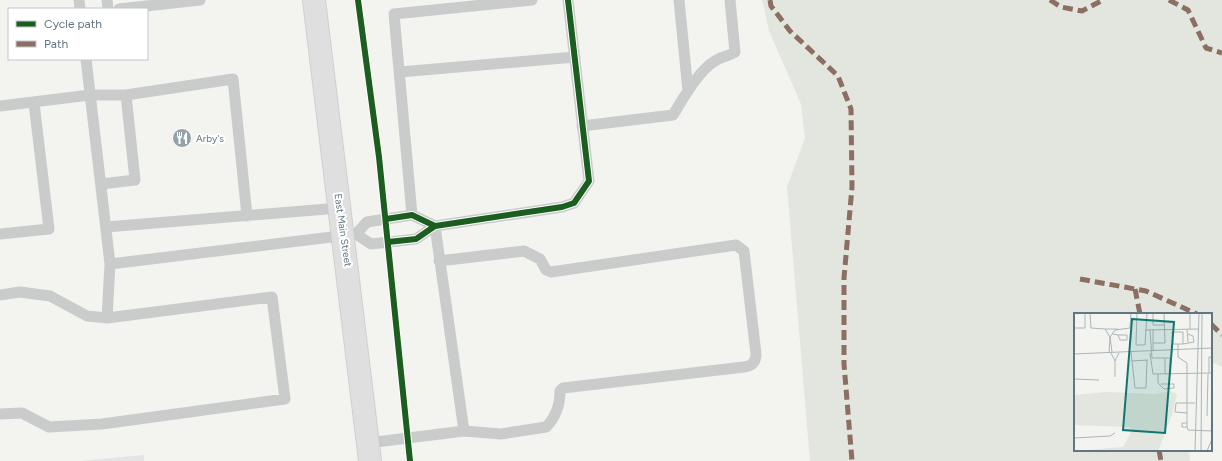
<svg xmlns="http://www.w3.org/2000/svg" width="1222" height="461" font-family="Figtree,sans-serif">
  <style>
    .built { fill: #e3e4e3 }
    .green { fill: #e2e6de }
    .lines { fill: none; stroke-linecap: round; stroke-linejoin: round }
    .secondary-casing { stroke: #ced0d0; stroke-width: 24 }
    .service { stroke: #cacccc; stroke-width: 11 }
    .secondary { stroke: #dfdfe0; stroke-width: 22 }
    .quiet { stroke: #8d6e63; stroke-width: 5; stroke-dasharray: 10 5; stroke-linecap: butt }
    .cycleway-casing { stroke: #fff; stroke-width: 8 }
    .cycleway { stroke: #1b5e20; stroke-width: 6 }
    .labels { text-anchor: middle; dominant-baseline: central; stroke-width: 4; stroke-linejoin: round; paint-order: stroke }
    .poi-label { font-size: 10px; fill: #617683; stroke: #fff; text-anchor: start }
    .street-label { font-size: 10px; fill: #617683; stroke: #fff }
    .inset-road { fill: none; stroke: #acb6ba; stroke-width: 1 }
    .view { fill: #0f766e; fill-opacity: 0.15; stroke: #0f766e; stroke-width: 2 }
    .inset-edge { fill: none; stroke: #617683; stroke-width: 2 }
  </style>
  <rect width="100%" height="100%" fill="#f3f3f0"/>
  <!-- built -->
  <path class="built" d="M144,455V461H80Z"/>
  <!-- green -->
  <path class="green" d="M762,0H1222V367L1214,363L1211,365V314H1075V450H1189L1190,461H810L787,187L805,138L801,104L769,31Z"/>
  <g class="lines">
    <!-- secondary casing -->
    <g class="secondary-casing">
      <path id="secondary" d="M314,0L370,461"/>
    </g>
    <!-- service -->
    <path class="service" d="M79,0L80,9
      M107,0L108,9
      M679,0L688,91
      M119,9L200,0
      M86,59L110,264L107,318
      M400,72L575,57
      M0,106L90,95H126L233,79L247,216
      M582,126L673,115C683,99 698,71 715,61C721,57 729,56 735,52L730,0
      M101,184L135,180L126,95
      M412,215L394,14L532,0
      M106,227L339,208
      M0,234L49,229L34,103
      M356,234L367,222L412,215L435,226
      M439,261L524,251L540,259L546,270L551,272L736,245L744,251L756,354C756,362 752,366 744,367L563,388L560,391C560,405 556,417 546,427L501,434L464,431
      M110,264L356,234L371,244L416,239L435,226L562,207L574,203L589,181L568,0
      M0,295L20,292L50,296L87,316L107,318L272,297L285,399L102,424L49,427L22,413L0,414
      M368,443L464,431L435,226"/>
    <!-- secondary -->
    <use href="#secondary" class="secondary"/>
    <!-- quiet -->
    <path class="quiet" d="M770,0L771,6L790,31L838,76L851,109L852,187L844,278V364L852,461
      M1050,0L1061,7L1082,11L1103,0
      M1169,0L1188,10L1206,48L1222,53
      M1080,279L1146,291L1197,314
      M1135,289L1140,314
      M1211,324L1222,335
      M1159,450L1161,461"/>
    <!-- cycleway casing -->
    <g class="cycleway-casing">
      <path id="cycleway" d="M358,0L379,157L410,461
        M386,219L412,215L435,226
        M388,242L416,239L435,226L562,207L574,203L589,181L568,0"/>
    </g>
    <!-- cycleway -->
    <use href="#cycleway" class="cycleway"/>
  </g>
  <!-- icons -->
  <defs>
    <g id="restaurant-disc" transform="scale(1)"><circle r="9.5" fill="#94a2a9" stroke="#fff"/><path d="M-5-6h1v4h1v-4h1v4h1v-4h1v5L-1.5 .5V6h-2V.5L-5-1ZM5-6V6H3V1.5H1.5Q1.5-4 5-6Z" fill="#fff"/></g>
  </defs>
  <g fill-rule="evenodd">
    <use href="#restaurant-disc" x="182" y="138"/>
  </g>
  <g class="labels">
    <!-- poi labels -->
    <g class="poi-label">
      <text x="196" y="138">Arby's</text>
    </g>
    <!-- street labels -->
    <g class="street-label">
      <text transform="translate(343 230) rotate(82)">East Main Street</text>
    </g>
  </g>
  <!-- overview -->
  <g transform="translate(1074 313)">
    <rect width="138" height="138" fill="#f3f3f0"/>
    <path d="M96,78L103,81L98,102L84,138H0L49,134L58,117L56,114L0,112V82L32,79L81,81Z" fill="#e2e6de"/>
    <path class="inset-road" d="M16,0L17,15L31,16L36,24L41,17L56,15L57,0M63,0L62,32H71L73,0M79,0V12H91M116,0V16M0,15H11V0M31,16H44M113,16L114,29M71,17L125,16M76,17L78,45M39,21L44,22L46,27H53V22H44M79,30H91L90,0M104,31H99L98,19H109V31H104V44L113,50V114L114,117L138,118M109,31L120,29L119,23L114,21M79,38V17M57,39L58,48L74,47M35,40L36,24L38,39M37,40L41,48L45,40M76,40L79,61L138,60M0,41L138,35M78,45H96V61M91,45V61M58,48L61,75H72L73,47M135,60V44H138M84,61V70L90,76L100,75V71H87M41,64V48M0,66L25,67M113,100L101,99L102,90H121M133,103L134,61M113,110H108V114H113M0,125L36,123L41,120M121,138L125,0M127,138L128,0M133,138L138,126"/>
    <path class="view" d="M58,6L100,9L91,120L49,117Z"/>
    <rect width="138" height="138" class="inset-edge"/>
  </g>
  <!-- legend -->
  <rect x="8" y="8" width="140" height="52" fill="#ffffff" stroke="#c0c8cd"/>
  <rect x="16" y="21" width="20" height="6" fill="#1b5e20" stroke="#c0c8cd"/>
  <text x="44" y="28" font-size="12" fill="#617683">Cycle path</text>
  <rect x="16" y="41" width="20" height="6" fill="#8d6e63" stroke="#c0c8cd"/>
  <text x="44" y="48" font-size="12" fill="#617683">Path</text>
</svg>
